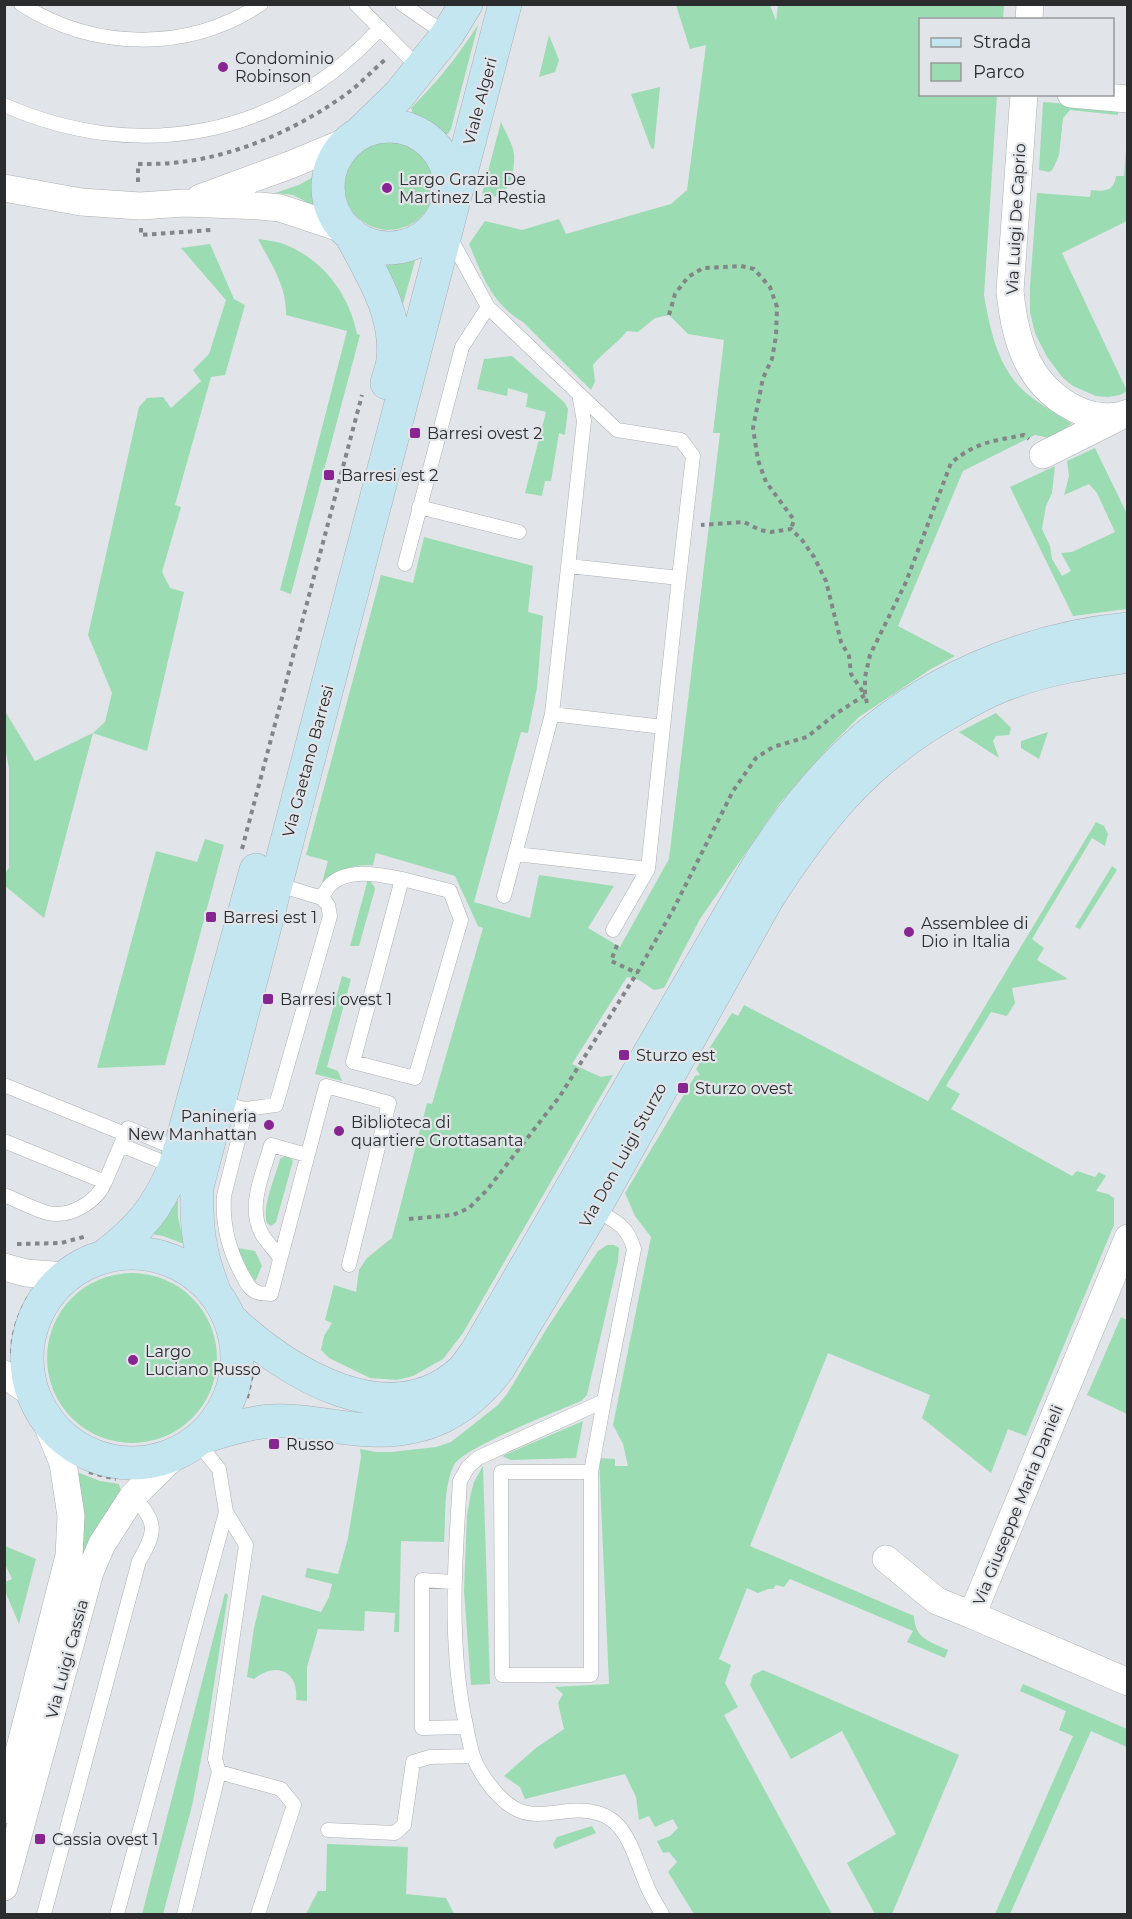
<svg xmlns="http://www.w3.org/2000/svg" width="1132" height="1919" font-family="Montserrat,sans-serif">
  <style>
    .green { fill: #9cdcb3 }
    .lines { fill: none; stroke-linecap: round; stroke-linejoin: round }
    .lane-casing { stroke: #adb0b4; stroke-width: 15 }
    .street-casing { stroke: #adb0b4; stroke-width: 28 }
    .secondary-casing { stroke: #adb0b4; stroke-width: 34 }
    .path { stroke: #838588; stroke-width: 4; stroke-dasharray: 4.5 4.5; stroke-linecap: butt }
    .lane { stroke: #fff; stroke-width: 14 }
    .street { stroke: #fff; stroke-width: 27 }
    .secondary { stroke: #c4e6f1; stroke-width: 33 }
    .poi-dot { fill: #872690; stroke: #e1e4e8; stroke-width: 2 }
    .labels { text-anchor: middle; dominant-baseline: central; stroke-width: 4.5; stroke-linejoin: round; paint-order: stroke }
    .poi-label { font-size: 16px; fill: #2b2c2d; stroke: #e1e4e8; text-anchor: start }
    .street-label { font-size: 16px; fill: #2b2c2d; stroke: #e1e4e8 }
  </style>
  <rect width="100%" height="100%" fill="#e1e4e8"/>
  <!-- green -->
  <path class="green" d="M676,5H770L776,21L778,5H1004L1003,19L920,20V94L997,95L984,295C990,330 998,368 1025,392C1039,404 1057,414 1072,424L1050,438L1035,435L963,471L898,626L955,656L931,669L859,717L828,748L780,803L700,919L664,988L654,990L639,980L627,977L572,1064L601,1077L613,1075L463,1333L443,1359L413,1376L397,1380L370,1378L329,1358L321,1350L324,1336L332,1323L325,1320L334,1285L356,1292L359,1270L367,1258L392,1238L427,1103L432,1104L483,928L478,926L455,876L376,853L373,865C353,864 337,870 322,883L328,861L306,855L381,575L413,583L424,537L533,566L528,612L543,616L537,688L528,733L521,732L474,902L530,918L539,875L614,886L588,928L620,947L669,859L720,433H713L724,340L688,334L669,315L655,318L638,332L627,331C617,344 603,352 593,365L595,382L591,390L523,322C491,303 483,277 469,244L485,221L522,230L559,219L566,234L671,204L687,190L706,45L690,49Z
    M478,25L451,129L448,134H441L430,125L414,117L411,108C439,80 456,58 478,25Z
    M549,35L559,60L555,72L539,77Z
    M660,87L654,149L651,148L631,94Z
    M1043,102L1118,108V115L1070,110L1063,118L1059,155L1053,169L1049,172L1039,170Z
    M501,122C505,132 513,144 514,154C515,168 511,197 491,197C488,197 485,195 482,194Z
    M1127,137V221L1062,253L1127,391L1120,395L1108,397L1096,396L1073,386L1063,378L1047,357L1035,333L1030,312V286L1037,193L1090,197L1091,190C1105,192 1114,191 1116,176H1124Z
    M344 185a45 45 0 1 1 90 0a45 45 0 1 1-90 0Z
    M315,176L318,208L293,195L275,193L299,185Z
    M258,239C265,240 274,241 281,243C321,257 349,293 357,334L360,335L291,594L280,590L347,331L286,315C287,286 271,264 258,239Z
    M210,244L234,299L245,305L225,375L211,377L175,505L181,507L162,572L170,588L184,592L147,751L93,733L44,918L5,886V873L9,868V768L5,747V711L35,761L93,733L105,722L112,693L88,635L139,407L147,398L163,397L171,408L201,381L193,370L209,354L226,300L181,248Z
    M417,254L401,311L378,259H401Z
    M512,356L565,403L568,409L565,435L559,433L551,481H545L542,496L525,493L546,412L526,407L528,394L508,388L507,396L477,389L484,359Z
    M1095,448L1127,514V609L1073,616L1010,487L1055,466L1052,493L1046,506L1042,529L1050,546L1052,559L1062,576L1071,571L1061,553L1072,552L1115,532L1097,493L1089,484L1064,495L1069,476L1067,461Z
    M996,713L1011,728L1009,735L996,736L993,741L999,758L959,732Z
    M1048,732L1039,759L1021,748V741Z
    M1096,822L1104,826L1108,834L1105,846L1092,838L1032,939L1044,948L1037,960L1068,979L1012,988L1015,1003L1007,1016L991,1012L946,1086L960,1094L951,1109L1072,1176L1077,1171L1095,1177L1099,1172L1106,1176L1096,1191L1108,1194L1114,1198V1225L1026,1436L1008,1429L991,1473L922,1418L930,1395L828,1353L750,1546L914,1616C915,1639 929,1641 948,1650L945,1658L907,1642L913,1631L790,1579L784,1587L776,1585L773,1589H768L758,1593L747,1588L719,1659L731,1665L725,1683L738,1707L724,1715L832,1914H694L668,1872L677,1862L669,1852L663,1853L657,1841L670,1836L678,1828L673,1819L655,1827L649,1816L639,1820L636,1797L625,1774L525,1799L520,1787L504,1776L536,1748L564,1729L558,1703L563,1694L555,1687L609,1684L599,1458L615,1459V1466H628L623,1444L613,1425L651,1237L635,1216L625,1193L695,1076L700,1075L696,1069L732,1013L738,1016L744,1005L928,1101Z
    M205,839L224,845L165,1065L97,1068L156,851L197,862Z
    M1112,866L1117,870L1080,929L1075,927Z
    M368,879L374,886L375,889L359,946H350Z
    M342,976L351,979L327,1067L338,1071L342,1081L315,1074Z
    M285,1156L289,1157L293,1161L276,1222L271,1226C267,1223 266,1223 266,1218C264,1202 276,1175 280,1159Z
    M178,1189V1217L184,1244L163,1236L147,1233Z
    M607,1245H614L619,1248L618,1261L587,1395L581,1401C558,1411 464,1447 454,1465C443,1487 446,1517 444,1542L401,1541L399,1632H394L395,1613L365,1611L364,1631L318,1629L307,1667V1701L296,1700C299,1671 276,1661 254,1679L247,1677L254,1628L262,1595L321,1612L329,1597L332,1584L305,1577L307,1568L338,1574L348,1538L361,1457L360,1449L376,1452H391L436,1447L451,1442L498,1405L507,1394L547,1328L598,1251Z
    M238,1248L255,1251L262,1266L255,1282L243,1261Z
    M47 1358a85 85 0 1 1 170 0a85 85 0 1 1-170 0Z
    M1121,1317L1127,1320V1414L1087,1395Z
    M583,1421L576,1458L511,1460L502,1456Z
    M483,1466L490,1684L471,1685L464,1591L467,1515L471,1493L474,1482Z
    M77,1472L100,1481L119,1484L121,1492L82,1558Z
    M5,1546L36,1559L19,1624L5,1591V1582L12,1579L5,1564Z
    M225,1593L228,1595L208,1723L192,1806L163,1914H142Z
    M763,1670L959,1755L892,1914H875L847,1863L896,1834L842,1731L791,1759L750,1685L753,1675Z
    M1023,1684L1127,1729V1747L1091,1731L1010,1914H995L1073,1736L1059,1730L1066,1711L1020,1691Z
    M592,1826L596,1833L555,1849L553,1844L557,1837Z
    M327,1844L408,1847L406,1894L446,1898L454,1914H306L318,1891H326Z"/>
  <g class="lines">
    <!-- lane casing -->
    <g class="lane-casing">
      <path id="lane" d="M21,4C95,51 188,52 261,4
        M356,4L420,69
        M402,4L447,35
        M4,105C138,164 281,138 380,28
        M426,235L436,231L447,232L488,307L579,394L584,421L552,714L504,896
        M579,394L617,430L681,440L693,456L679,578
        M419,507L519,532
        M405,564L462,347L488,307
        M552,714L663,727L679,578L569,566
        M516,854L648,869
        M402,879L450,891L461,920L415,1078L353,1062Z
        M322,898C324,894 327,888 330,885C348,867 381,875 402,879
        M613,930L648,869L663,727
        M4,1085L125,1134
        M219,1103L246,1109L224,1196C222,1226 229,1252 244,1278C247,1284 250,1290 257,1292C260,1294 267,1293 271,1294L326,1086L389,1103L349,1265
        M246,1109L276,1105L330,916L328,905L322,898L276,884
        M4,1141L105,1182L128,1128L181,1151
        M121,1145L175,1167
        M4,1195C19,1201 33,1209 48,1213C70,1218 97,1202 105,1182
        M594,1209C614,1221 627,1224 634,1249L604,1401L478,1458L468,1467L460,1481C455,1559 449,1638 464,1716C467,1729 469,1743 473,1756C480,1775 497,1798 514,1808C531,1818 550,1813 568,1811C625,1805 629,1844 647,1886C651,1896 657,1905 662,1914
        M280,1258C275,1251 268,1243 263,1236C246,1208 263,1174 271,1145L307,1155
        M501,1472H591V1675H502Z
        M591,1472L604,1401
        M453,1582L422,1580V1728L466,1727
        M219,1772L281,1789L294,1805L258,1914
        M328,1830L395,1833L404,1825L413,1762L430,1757L473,1756
        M44,1914L139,1561C157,1531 157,1522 133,1496
        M117,1914L226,1512
        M184,1914L219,1772L215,1759L246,1545L226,1512L219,1469L197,1442"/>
    </g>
    <!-- street casing -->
    <g class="street-casing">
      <path id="street" d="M1029,20L1030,4
        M1024,94L1010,291C1015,344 1030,390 1082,412C1095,417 1115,419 1128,413
        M1071,94L1128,99
        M4,188L81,202L140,206L184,203L260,206L280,208L346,230
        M200,198L290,165L350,140
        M1043,455L1117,418
        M1128,1238L972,1615L1128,1682
        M4,1267L26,1273L65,1276
        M4,1374L34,1395
        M886,1559L937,1601L972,1615
        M4,1810L69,1556L71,1516L63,1463L42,1412
        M4,1887L90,1572L102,1544L133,1496L175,1455"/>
    </g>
    <!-- secondary casing -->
    <g class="secondary-casing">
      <path id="secondary" d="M328 187a61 61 0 1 1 122 0a61 61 0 1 1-122 0Z
        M361,132L399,95L447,35L466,4
        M350,233C371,273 398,313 393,360C392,368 389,376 387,383
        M27 1358a105 105 0 1 1 210 0a105 105 0 1 1-210 0Z
        M106,1255C141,1228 157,1208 175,1167L256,870
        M214,1291C199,1252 196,1228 197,1187L505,4
        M230,1319C286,1373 391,1437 462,1371C467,1366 471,1359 476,1353L761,861C786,822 814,786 847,754C922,682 1025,639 1128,629
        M203,1437C224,1430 247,1423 270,1421C304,1419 337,1429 371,1430C426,1432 465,1412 498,1369L594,1209L767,899C818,819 866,759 950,712C970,700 990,689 1011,682C1049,668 1089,662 1128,656"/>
    </g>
    <!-- path -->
    <path class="path" d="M138,182V164C152,164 166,164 180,162C238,156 302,127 349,92C362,82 374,69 387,58
      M141,228V235L211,230
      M669,315L675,294L688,277L703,268L741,266L754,269L770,287L777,307L776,336L772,359L763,378L753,428L758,460L766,482L794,520L791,529
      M867,703L865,695V677L870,655L906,582L951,463C976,442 993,441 1024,435L1029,439
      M242,849L362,395
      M617,945L611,961L637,973
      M409,1219L453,1215L469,1208L487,1190L560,1096L637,973L673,910L733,791L756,758L773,747L807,737L837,713L865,695L851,674L849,656L841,642L826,581L814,557L802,540L791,529L771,532L760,530L744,522L701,525
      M17,1244L61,1243L87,1236
      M12,1353C12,1333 19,1313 30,1295
      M247,1398L253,1370
      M89,1472L116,1479"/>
    <!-- lane -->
    <use href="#lane" class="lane"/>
    <!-- street -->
    <use href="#street" class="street"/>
    <!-- secondary -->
    <use href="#secondary" class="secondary"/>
  </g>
  <!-- markers -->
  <g class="poi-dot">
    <circle cx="223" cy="67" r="6"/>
    <circle cx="387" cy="188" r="6"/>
    <rect x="409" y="427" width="12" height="12" rx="3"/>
    <rect x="323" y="469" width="12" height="12" rx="3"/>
    <rect x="205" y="911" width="12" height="12" rx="3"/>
    <circle cx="909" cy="932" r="6"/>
    <rect x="262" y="993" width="12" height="12" rx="3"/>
    <rect x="618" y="1049" width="12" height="12" rx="3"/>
    <rect x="677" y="1082" width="12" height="12" rx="3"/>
    <circle cx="269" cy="1125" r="6"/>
    <circle cx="339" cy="1131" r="6"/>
    <circle cx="133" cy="1360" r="6"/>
    <rect x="268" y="1438" width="12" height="12" rx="3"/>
    <rect x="34" y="1833" width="12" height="12" rx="3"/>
  </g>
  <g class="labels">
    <!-- poi labels -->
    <g class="poi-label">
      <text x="235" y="58">Condominio<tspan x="235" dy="18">Robinson</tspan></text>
      <text x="399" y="179">Largo Grazia De<tspan x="399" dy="18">Martinez La Restia</tspan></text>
      <text x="427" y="433">Barresi ovest 2</text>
      <text x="341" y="475">Barresi est 2</text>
      <text x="223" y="917">Barresi est 1</text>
      <text x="921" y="923">Assemblee di<tspan x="921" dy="18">Dio in Italia</tspan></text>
      <text x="280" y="999">Barresi ovest 1</text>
      <text x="636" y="1055">Sturzo est</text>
      <text x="695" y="1088">Sturzo ovest</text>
      <text x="257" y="1116" text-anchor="end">Panineria<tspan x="257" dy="18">New Manhattan</tspan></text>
      <text x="351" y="1122">Biblioteca di<tspan x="351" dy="18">quartiere Grottasanta</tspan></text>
      <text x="145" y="1351">Largo<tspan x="145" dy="18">Luciano Russo</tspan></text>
      <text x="286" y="1444">Russo</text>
      <text x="52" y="1839">Cassia ovest 1</text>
    </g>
    <!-- street labels -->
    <g class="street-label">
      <text transform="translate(480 101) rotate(-75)">Viale Algeri</text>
      <text transform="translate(1016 219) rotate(-87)">Via Luigi De Caprio</text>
      <text transform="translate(308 761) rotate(-75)">Via Gaetano Barresi</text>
      <text transform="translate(623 1155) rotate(-61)">Via Don Luigi Sturzo</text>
      <text transform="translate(1018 1505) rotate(-68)">Via Giuseppe Maria Danieli</text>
      <text transform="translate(67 1659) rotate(-75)">Via Luigi Cassia</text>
    </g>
  </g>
  <!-- border -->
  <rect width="1132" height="1919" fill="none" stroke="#2b2c2d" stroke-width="12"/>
  <!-- legend -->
  <rect x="919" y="18" width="195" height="78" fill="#e1e4e8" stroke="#989a9d" stroke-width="1.5"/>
  <rect x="931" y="38" width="30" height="9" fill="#c4e6f1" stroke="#989a9d" stroke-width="1.5"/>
  <text x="973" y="48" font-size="18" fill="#2b2c2d">Strada</text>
  <rect x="931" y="63" width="30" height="18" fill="#9cdcb3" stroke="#989a9d" stroke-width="1.5"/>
  <text x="973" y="78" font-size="18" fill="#2b2c2d">Parco</text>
</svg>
